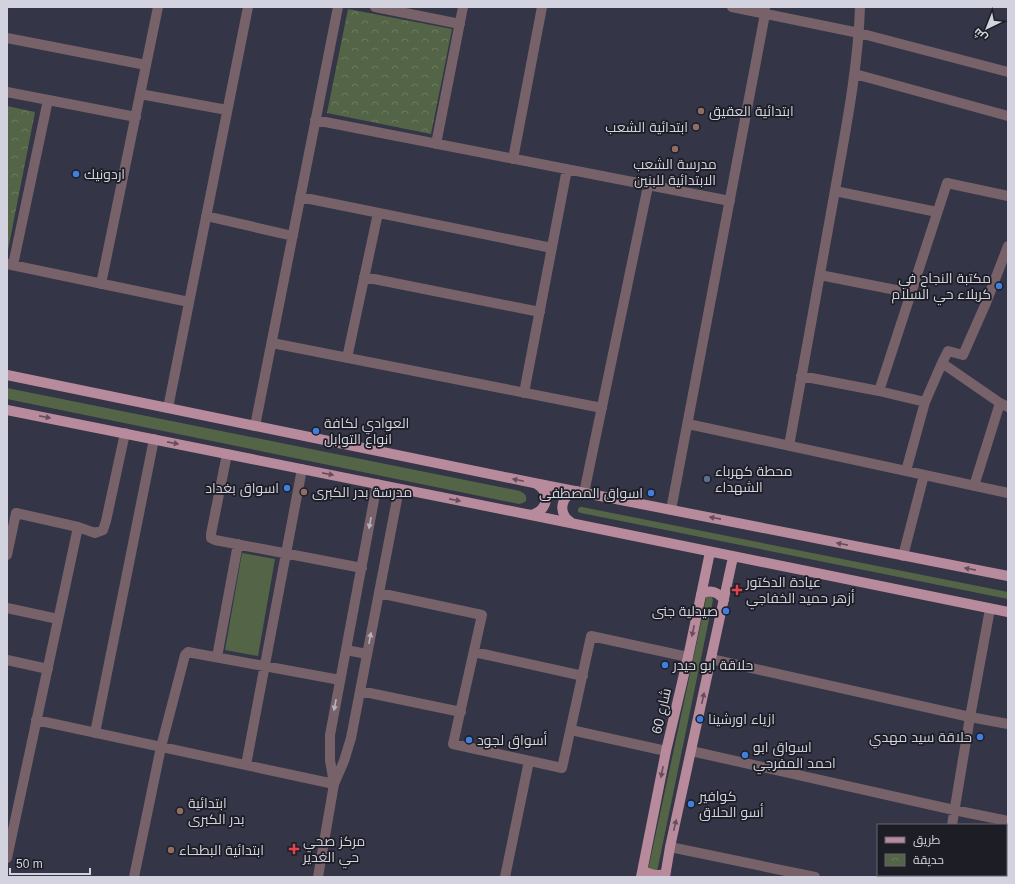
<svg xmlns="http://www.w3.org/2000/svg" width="1015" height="884" font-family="Arial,Cairo,sans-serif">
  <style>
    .green { fill: #536546 }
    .park { fill: url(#park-crowns) }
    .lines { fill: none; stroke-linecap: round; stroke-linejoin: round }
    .minor { stroke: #78626a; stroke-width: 10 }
    .major { stroke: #b88b9c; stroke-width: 10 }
    .oneway { fill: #634e5b }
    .oneway2 { fill: #b8b1bc }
    .education-dot { fill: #8d6e63; stroke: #1d1d26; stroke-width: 1.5 }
    .shop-dot { fill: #3f7fe0; stroke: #1d1d26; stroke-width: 1.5 }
    .service-dot { fill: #5c6f8a; stroke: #1d1d26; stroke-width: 1.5 }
    .health-dot { fill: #e0444e; stroke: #1d1d26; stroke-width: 1.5 }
    .labels { text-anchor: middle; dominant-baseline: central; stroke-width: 3.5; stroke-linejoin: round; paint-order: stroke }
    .poi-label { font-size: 14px; fill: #d3d3df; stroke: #1d1d26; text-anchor: start }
    .street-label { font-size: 14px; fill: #d3d3df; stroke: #1d1d26 }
  </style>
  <defs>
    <pattern id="park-crowns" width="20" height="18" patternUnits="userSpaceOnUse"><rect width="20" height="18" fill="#536546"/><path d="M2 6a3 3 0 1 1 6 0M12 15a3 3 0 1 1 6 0" fill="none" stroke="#6b7a60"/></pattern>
  </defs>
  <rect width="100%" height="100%" fill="#343547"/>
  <!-- green -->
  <path class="green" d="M7,388L520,491C525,494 527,495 526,501L523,503L519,504L7,399Z
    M580,507H582L1008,592V599L581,513L578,512V509Z
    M242,553L275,559L258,656L225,650Z
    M710,595L712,597L713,600L658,867L657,871L648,870L706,599V597Z"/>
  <!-- park -->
  <path class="park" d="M348,9L452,29L431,134L327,113Z
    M7,106L35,112L8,250H7Z"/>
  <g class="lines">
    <!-- minor -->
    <path class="minor" d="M375,7L460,24
      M732,7L859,33L1008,72
      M7,38L146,65
      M855,74L1008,116
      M7,92L136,117
      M140,94L227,110
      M315,120L730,201
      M436,144L463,7
      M513,159L542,7
      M835,191L937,212
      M300,197L552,248
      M206,216L293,236
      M7,264L189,302
      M13,265L48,100
      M820,275L911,293
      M364,277L540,312
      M101,284L158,7
      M272,343L602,408
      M347,358L378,213
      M942,363L1000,403L1008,407
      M801,376L879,391L925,402
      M879,391L947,183L1008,196
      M524,393L567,169
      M168,408L248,7
      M688,424L1008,493
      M255,426L338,7
      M789,446C804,362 819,279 834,196C845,133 858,70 860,7
      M227,454L211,534V538L215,540L362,568
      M906,471L925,402L942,363L948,351L963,355L986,303L1008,246
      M974,486L1000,403
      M584,493L648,186
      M671,510L765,14V7
      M7,555L16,513L78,527
      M903,556L924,475
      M379,593L482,615L453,744L562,768L591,636L688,657
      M7,608L58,619
      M346,650L367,654
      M474,652L583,676
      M217,657L238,544
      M711,659L970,717L1008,724
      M7,660L48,669
      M360,691L461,712
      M36,720L334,784
      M571,730L666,751
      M95,733L154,439
      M691,751L954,810L1008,821
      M246,765L302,469
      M334,784L330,760V735L377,484
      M952,825L970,717L990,609
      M670,847L815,877
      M7,858C30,748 55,637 78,527L95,533L103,530L106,521L125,433
      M134,877L161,747L185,655L188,652L193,653L340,680
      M318,877L334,784L344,761L351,738L399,489
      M505,877L529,761
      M942,877V875"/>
    <!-- major -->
    <path class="major" d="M7,375L534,483L1008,576
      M7,410L531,515L1008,612
      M531,515C548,511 552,492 535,483
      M572,523C557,514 560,495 577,491
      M701,594C710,589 718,592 724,600
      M643,870C650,875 657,876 665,874
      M641,877L666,751L688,657L710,552
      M665,877L670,847L733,557"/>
  </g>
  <!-- one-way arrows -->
  <defs><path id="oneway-solid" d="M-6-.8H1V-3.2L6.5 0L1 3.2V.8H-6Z"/></defs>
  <g class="oneway">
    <use href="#oneway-solid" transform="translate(45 417) rotate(11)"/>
    <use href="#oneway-solid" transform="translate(173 443) rotate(11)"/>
    <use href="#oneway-solid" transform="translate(328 474) rotate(11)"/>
    <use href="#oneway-solid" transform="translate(518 480) rotate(-168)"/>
    <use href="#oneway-solid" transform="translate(455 500) rotate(11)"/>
    <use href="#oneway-solid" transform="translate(715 518) rotate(-169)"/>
    <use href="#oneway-solid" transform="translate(842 544) rotate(-169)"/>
    <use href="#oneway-solid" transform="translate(970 569) rotate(-169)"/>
    <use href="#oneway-solid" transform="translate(693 631) rotate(102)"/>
    <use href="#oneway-solid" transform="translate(703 698) rotate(-78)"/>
    <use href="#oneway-solid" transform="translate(662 772) rotate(101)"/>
    <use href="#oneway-solid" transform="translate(675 825) rotate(-77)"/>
  </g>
  <g class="oneway2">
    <use href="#oneway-solid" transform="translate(370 523) rotate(101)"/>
    <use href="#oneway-solid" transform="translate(370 638) rotate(-79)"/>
    <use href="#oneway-solid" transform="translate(335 705) rotate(101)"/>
  </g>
  <!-- markers -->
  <g class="education-dot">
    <circle cx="701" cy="111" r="4"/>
    <circle cx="696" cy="127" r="4"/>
    <circle cx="675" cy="149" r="4"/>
    <circle cx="304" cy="492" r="4"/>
    <circle cx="180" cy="811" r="4"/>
    <circle cx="171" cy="850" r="4"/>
  </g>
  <g class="shop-dot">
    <circle cx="76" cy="174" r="4"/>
    <circle cx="999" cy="286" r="4"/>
    <circle cx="316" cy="431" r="4"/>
    <circle cx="287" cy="488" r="4"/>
    <circle cx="651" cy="493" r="4"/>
    <circle cx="726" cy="611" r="4"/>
    <circle cx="665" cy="665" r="4"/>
    <circle cx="700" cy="719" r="4"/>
    <circle cx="980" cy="737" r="4"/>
    <circle cx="469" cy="740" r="4"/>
    <circle cx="745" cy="755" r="4"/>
    <circle cx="691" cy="804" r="4"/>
  </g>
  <circle class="service-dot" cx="707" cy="479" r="4"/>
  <g class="health-dot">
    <path d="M735 584h4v4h4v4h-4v4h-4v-4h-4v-4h4z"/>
    <path d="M292 843h4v4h4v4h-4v4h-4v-4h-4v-4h4z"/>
  </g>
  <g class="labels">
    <!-- poi labels -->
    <g class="poi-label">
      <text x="709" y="111">ابتدائية العقيق</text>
      <text x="688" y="127" text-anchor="end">ابتدائية الشعب</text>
      <text x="675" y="164" text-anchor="middle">مدرسة الشعب<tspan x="675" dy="16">الابتدائية للبنين</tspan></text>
      <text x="84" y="174">اردونيك</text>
      <text x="991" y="278" text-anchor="end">مكتبة النجاح في<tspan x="991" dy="16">كربلاء حي السلام</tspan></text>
      <text x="324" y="423">العوادي لكافة<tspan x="324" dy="16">انواع التوابل</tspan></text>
      <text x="715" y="471">محطة كهرباء<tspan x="715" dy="16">الشهداء</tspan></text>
      <text x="279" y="488" text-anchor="end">اسواق بغداد</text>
      <text x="312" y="492">مدرسة بدر الكبرى</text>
      <text x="643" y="493" text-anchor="end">اسواق المصطفى</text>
      <text x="746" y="582">عيادة الدكتور<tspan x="746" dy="16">أزهر حميد الخفاجي</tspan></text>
      <text x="718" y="611" text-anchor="end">صيدلية جنى</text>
      <text x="673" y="665">حلاقة ابو حيدر</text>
      <text x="708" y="719">ازياء اورشينا</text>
      <text x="972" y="737" text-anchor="end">حلاقة سيد مهدي</text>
      <text x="477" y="740">أسواق لجود</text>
      <text x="753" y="747">اسواق ابو<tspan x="753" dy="16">احمد المفرجي</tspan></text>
      <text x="699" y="796">كوافير<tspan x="699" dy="16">أسو الحلاق</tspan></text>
      <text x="188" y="803">ابتدائية<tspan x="188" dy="16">بدر الكبرى</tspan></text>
      <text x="303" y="841">مركز صحي<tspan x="303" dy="16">حي الغدير</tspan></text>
      <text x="179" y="850">ابتدائية البطحاء</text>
    </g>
    <!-- street labels -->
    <g class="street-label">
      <text transform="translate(661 711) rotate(-77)">شارع 60</text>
    </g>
  </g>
  <!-- border -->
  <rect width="1015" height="884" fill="none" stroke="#d3d3df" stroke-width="16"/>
  <!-- legend -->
  <rect x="877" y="824" width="130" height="52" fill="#1d1d26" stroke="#666670"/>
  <rect x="885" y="837" width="20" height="6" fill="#b88b9c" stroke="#666670"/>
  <text x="913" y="844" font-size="12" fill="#d3d3df">طريق</text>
  <rect x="885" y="854" width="20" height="12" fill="url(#park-crowns)" stroke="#666670"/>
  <text x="913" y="864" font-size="12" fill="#d3d3df">حديقة</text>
  <!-- north arrow -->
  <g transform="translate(987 28) rotate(223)" stroke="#1d1d26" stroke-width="3" paint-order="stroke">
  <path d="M0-3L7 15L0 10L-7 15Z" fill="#d3d3df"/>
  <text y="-6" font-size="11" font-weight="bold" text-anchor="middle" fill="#d3d3df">ش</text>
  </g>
  <!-- scale -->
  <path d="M10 868v6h80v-6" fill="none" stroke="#d3d3df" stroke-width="2"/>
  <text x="16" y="868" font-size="12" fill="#d3d3df" stroke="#1d1d26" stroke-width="3" paint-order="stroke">50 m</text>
</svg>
